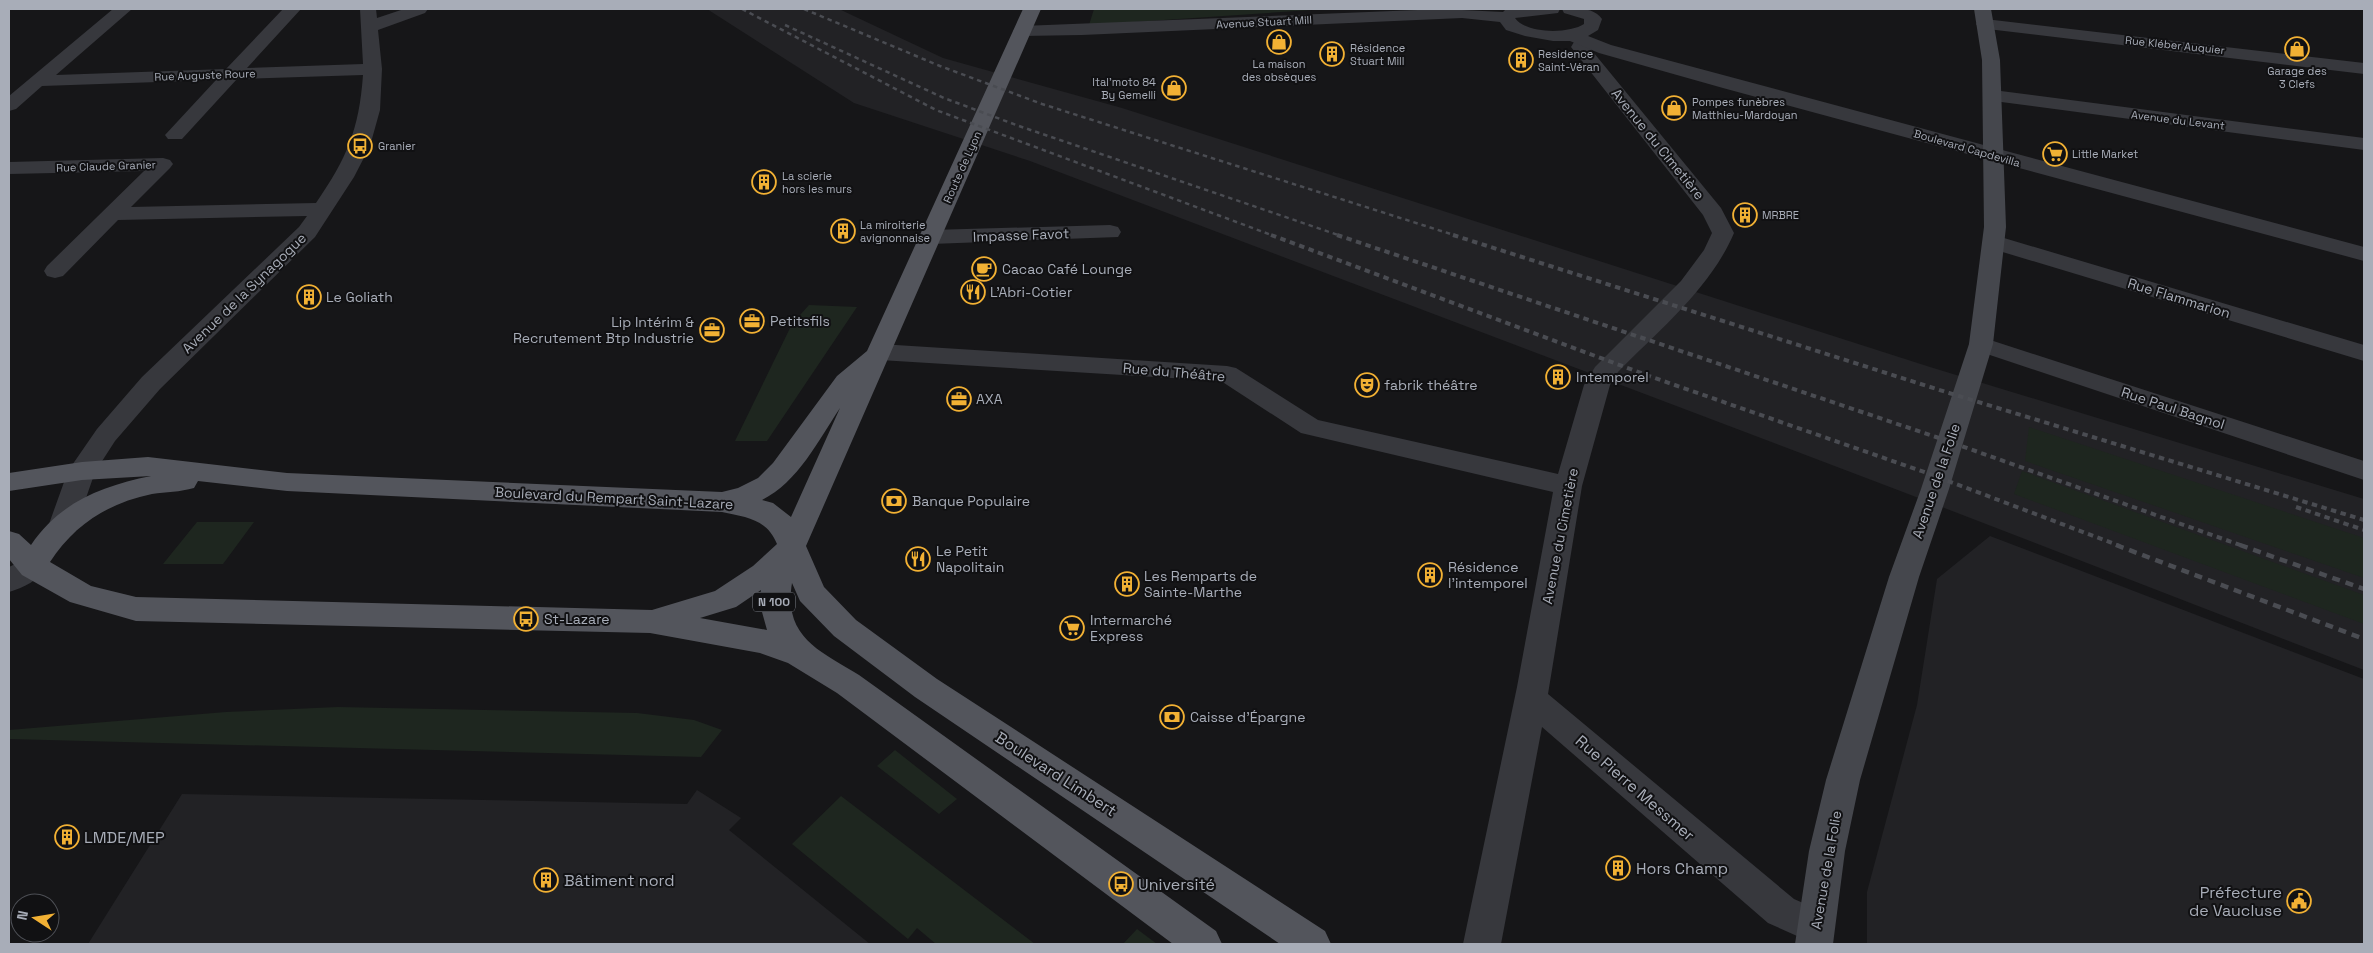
<svg xmlns="http://www.w3.org/2000/svg" width="2373" height="953" font-family="'Space Grotesk',sans-serif">
  <style>
    .built { fill: #222225 }
    .green { fill: #1e261f }
    .lines { fill: none; stroke-linecap: round; stroke-linejoin: round }
    .minor { fill: #37383d; fill-rule: evenodd }
    .tertiary { fill: #37383d; fill-rule: evenodd }
    .secondary { fill: #45474d; fill-rule: evenodd }
    .primary { fill: #53555c; fill-rule: evenodd }
    .rail-far2 { stroke: #4a4c52; stroke-width: 2.5; stroke-dasharray: 4.5 4; stroke-linecap: butt }
    .rail-far1 { stroke: #4a4c52; stroke-width: 4; stroke-dasharray: 5.5 4.5; stroke-linecap: butt }
    .rail { stroke: #4a4c52; stroke-width: 4.5; stroke-dasharray: 8 6; stroke-linecap: butt }
    .labels { text-anchor: middle; dominant-baseline: central; stroke-width: 4; stroke-linejoin: round; paint-order: stroke }
    .far-street-label { font-size: 11px; fill: #a8adb8; stroke: #111113 }
    .far-poi-label { font-size: 11px; fill: #a8adb8; stroke: #111113; text-anchor: start }
    .shield { fill: #111113; stroke: #7b7e86; stroke-width: 1 }
    .shield-label { font-size: 12px; font-weight: bold; fill: #a8adb8 }
    .street-label { font-size: 14px; fill: #a8adb8; stroke: #111113 }
    .poi-label { font-size: 14px; fill: #a8adb8; stroke: #111113; text-anchor: start }
    .near-street-label { font-size: 16px; fill: #a8adb8; stroke: #111113 }
    .near-poi-label { font-size: 16px; fill: #a8adb8; stroke: #111113; text-anchor: start }
  </style>
  <rect width="100%" height="100%" fill="#161618"/>
  <!-- built -->
  <path class="built" d="M707,9H839L943,58L1122,108L1930,367L2364,499V670L1903,492L1030,161L854,103Z
    M1990,536L2364,679V944H1867V892L1917,705L1937,579Z
    M697,790L741,818L729,830L870,944H88L182,794L687,804Z"/>
  <!-- green -->
  <path class="green" d="M1094,9H1327L1089,25Z
    M809,305L857,307L767,441H735L792,324Z
    M2029,427L2364,538V578L2025,461Z
    M2022,471L2364,595V624L2014,494Z
    M197,522H254L223,564H163Z
    M338,707L637,713L694,720L722,730L701,757L9,739V730L226,712Z
    M895,750L957,799L939,814L877,766Z
    M841,796L1035,944H936L917,928L908,939L792,844Z
    M1137,929L1157,944H1123Z"/>
  <g class="lines">
    <!-- minor -->
    <path class="minor" d="M113,9H132L56,75L226,69L283,9H301L247,68L363,64L360,9H376L377,18L404,9H428L425,13L378,30L382,69L380,110L370,146L354,177L315,237L160,389L115,441L95,472L77,524L73,531L63,534L53,531L49,524L68,471L97,429L142,377L299,227L307,216L118,220L63,276L55,278L47,276L44,271L47,266L144,171L9,174V162L163,158L170,160L173,164L170,168L131,207L316,203C347,158 359,130 363,75L237,79L182,139H168L165,135L216,80L42,86L16,109L9,111V96Z
      M1985,19L2364,63V74L1979,28L1976,24L1979,20Z
      M1583,36L1589,37L1592,41L1589,47L1721,208L1734,233C1710,289 1660,329 1618,372L1610,385L1582,486L1548,694L1794,899L1828,914L1834,926L1828,938L1815,944L1768,923L1542,727L1501,944H1463L1517,687L1553,492L1301,433L1221,381L880,360L871,357L868,352L871,347L880,344L1227,366L1236,368L1318,420L1558,474L1584,385L1595,367L1681,281L1704,250L1712,233L1703,215L1571,47L1577,37Z
      M1993,90L2364,138V150L1986,100L1984,96L1986,92Z
      M1110,225L1118,227L1121,232L1118,237L931,244L923,242L920,237L923,232L931,230Z
      M1994,235L2364,345V361L1986,247L1983,242L1986,237Z
      M1981,337L2364,461V480L1972,349L1969,344L1972,339Z
      M32,556L42,559L47,567C39,580 23,588 9,592V567Z"/>
    <!-- tertiary -->
    <path class="tertiary" d="M1442,9L1503,12L1506,9H1560L1558,13L1515,18C1526,34 1569,34 1584,24V19L1564,13L1562,9C1576,9 1593,6 1602,19L1598,30L1588,36L1611,45L2364,247V261L1723,88L1599,53L1570,41H1553L1525,36L1506,30L1500,22L1462,18L1082,35L1022,36L1016,35L1013,31L1016,27L1022,26Z"/>
    <!-- secondary -->
    <path class="secondary" d="M1974,9H1991L2000,60L2006,227L1993,344L1949,489L1919,577L1860,780L1845,851L1833,944H1795L1809,851L1826,780L1889,577L1921,489L1969,344L1984,227L1982,60Z"/>
    <!-- primary -->
    <path class="primary" d="M1023,9H1041L806,546L824,587L856,620L937,679L1325,931L1331,944H1280L915,697L834,636L800,601L792,583C783,637 820,651 859,675L1216,931L1222,944H1173L837,693L788,663L760,653L650,633L136,621L70,602L22,575L9,559V531L19,534L31,545C60,502 102,486 151,476L82,480L9,491V473L82,462L148,457L287,473L722,492L738,488L758,478L773,463L837,376L867,351ZM840,408L791,517L773,503L762,500C798,482 818,441 840,408ZM198,481L287,491L722,512C746,517 767,519 777,544L753,566L715,591L652,610L136,597L91,586L50,562C74,525 108,503 152,494C166,492 180,492 194,488ZM761,590L759,601L767,630L700,618L736,607Z"/>
    <!-- rail-far2 -->
    <path class="rail-far2" d="M742,9L936,110L1274,236
      M804,9L940,66L1042,104L1457,236
      M785,25L944,98L1019,126L1341,236"/>
    <!-- rail-far1 -->
    <path class="rail-far1" d="M1271,235L1649,376L1927,473L2120,546
      M1337,235L1936,437L2243,546
      M1453,235L1949,393L2364,520
      M2296,507L2364,530"/>
    <!-- rail -->
    <path class="rail" d="M2116,545L2364,639
      M2240,545L2364,589"/>
  </g>
  <!-- icons -->
  <defs>
    <g id="shop-ring" transform="scale(1.25)"><circle r="9.5" fill="#111113" stroke="#f2b134" stroke-width="1.5"/><path d="M-5-2.5h2.3a2.7 3.5 0 0 1 5.4 0H5L5.5 6h-11ZM-1.5-2.5h3a1.5 2.3 0 0 0-3 0Z" fill="#f2b134"/></g>
    <g id="building-ring" transform="scale(1.25)"><circle r="9.5" fill="#111113" stroke="#f2b134" stroke-width="1.5"/><path d="M-4-6H4V6H1V3H-1V6H-4ZM-2.5-4.3h1.7v1.8h-1.7ZM.8-4.3h1.7v1.8H.8ZM-2.5-1h1.7V.8h-1.7ZM.8-1h1.7V.8H.8Z" fill="#f2b134"/></g>
    <g id="bus-ring" transform="scale(1.25)"><circle r="9.5" fill="#111113" stroke="#f2b134" stroke-width="1.5"/><path d="M-5-6H5V4H4V6H2V4H-2V6H-4V4H-5ZM-3.5-4V0h7V-4ZM-3.5 1.2v1.5H-2V1.2ZM2 1.2v1.5H3.5V1.2Z" fill="#f2b134"/></g>
    <g id="supermarket-ring" transform="scale(1.25)"><circle r="9.5" fill="#111113" stroke="#f2b134" stroke-width="1.5"/><path d="M-6-5.5h2.5l.6 2H6L4.5 2H-2.5L-4.4-4H-6ZM-1.5 3.2a1.3 1.3 0 1 0 .1 0ZM3 3.2a1.3 1.3 0 1 0 .1 0Z" fill="#f2b134"/></g>
    <g id="cafe-ring" transform="scale(1.25)"><circle r="9.5" fill="#111113" stroke="#f2b134" stroke-width="1.5"/><path d="M-5.5-4.5H6V0H3Q3 3.5 0 3.5H-2.5Q-5.5 3.5-5.5 0ZM3-3.2v2h1.7v-2ZM-6 4.5H4V6H-6Z" fill="#f2b134"/></g>
    <g id="restaurant-ring" transform="scale(1.25)"><circle r="9.5" fill="#111113" stroke="#f2b134" stroke-width="1.5"/><path d="M-5-6h1v4h1v-4h1v4h1v-4h1v5L-1.5 .5V6h-2V.5L-5-1ZM5-6V6H3V1.5H1.5Q1.5-4 5-6Z" fill="#f2b134"/></g>
    <g id="office-ring" transform="scale(1.25)"><circle r="9.5" fill="#111113" stroke="#f2b134" stroke-width="1.5"/><path d="M-6-3h4V-5.5h4V-3h4V5H-6ZM-1-4.5V-3h2v-1.5ZM-6 0V1H6V0Z" fill="#f2b134"/></g>
    <g id="theatre-ring" transform="scale(1.25)"><circle r="9.5" fill="#111113" stroke="#f2b134" stroke-width="1.5"/><path d="M-5-5.5Q0-4 5-5.5V0Q5 5 0 6Q-5 5-5 0ZM-3.3-2.5H-1v1.5H-3.3ZM1-2.5H3.3v1.5H1ZM-2.8 1Q0 5.5 2.8 1Z" fill="#f2b134"/></g>
    <g id="bank-ring" transform="scale(1.25)"><circle r="9.5" fill="#111113" stroke="#f2b134" stroke-width="1.5"/><path d="M-6-4H6V4H-6ZM0-2.3a2.3 2.3 0 1 0 0 4.6a2.3 2.3 0 1 0 0-4.6Z" fill="#f2b134"/></g>
    <g id="civic-ring" transform="scale(1.25)"><circle r="9.5" fill="#111113" stroke="#f2b134" stroke-width="1.5"/><path d="M-.6-6.5H3V-4.5H.6V-3L4-1V1h2V6H-6V1h2V-1L-.6-3ZM-1.2 2.5V6h2.4V2.5Z" fill="#f2b134"/></g>
  </defs>
  <g fill-rule="evenodd">
    <use href="#shop-ring" x="1279" y="42"/>
    <use href="#shop-ring" x="2297" y="49"/>
    <use href="#building-ring" x="1332" y="54"/>
    <use href="#building-ring" x="1521" y="60"/>
    <use href="#shop-ring" x="1174" y="88"/>
    <use href="#shop-ring" x="1674" y="108"/>
    <use href="#bus-ring" x="360" y="146"/>
    <use href="#supermarket-ring" x="2055" y="154"/>
    <use href="#building-ring" x="764" y="182"/>
    <use href="#building-ring" x="1745" y="215"/>
    <use href="#building-ring" x="843" y="231"/>
    <use href="#cafe-ring" x="984" y="269"/>
    <use href="#restaurant-ring" x="973" y="292"/>
    <use href="#building-ring" x="309" y="297"/>
    <use href="#office-ring" x="752" y="321"/>
    <use href="#office-ring" x="712" y="330"/>
    <use href="#building-ring" x="1558" y="377"/>
    <use href="#theatre-ring" x="1367" y="385"/>
    <use href="#office-ring" x="959" y="399"/>
    <use href="#bank-ring" x="894" y="501"/>
    <use href="#restaurant-ring" x="918" y="559"/>
    <use href="#building-ring" x="1430" y="575"/>
    <use href="#building-ring" x="1127" y="584"/>
    <use href="#bus-ring" x="526" y="619"/>
    <use href="#supermarket-ring" x="1072" y="628"/>
    <use href="#bank-ring" x="1172" y="717"/>
    <use href="#building-ring" x="67" y="837"/>
    <use href="#building-ring" x="1618" y="868"/>
    <use href="#building-ring" x="546" y="880"/>
    <use href="#bus-ring" x="1121" y="884"/>
    <use href="#civic-ring" x="2299" y="901"/>
  </g>
  <g class="labels">
    <!-- far-street labels -->
    <g class="far-street-label">
      <text transform="translate(1264 22) rotate(-3)">Avenue Stuart Mill</text>
      <text transform="translate(2175 45) rotate(6)">Rue Kléber Auquier</text>
      <text transform="translate(205 75) rotate(-2)">Rue Auguste Roure</text>
      <text transform="translate(2178 120) rotate(7)">Avenue du Levant</text>
      <text transform="translate(1967 148) rotate(16)">Boulevard Capdevilla</text>
      <text transform="translate(106 166) rotate(-2)">Rue Claude Granier</text>
      <text transform="translate(962 167) rotate(-66)">Route de Lyon</text>
    </g>
    <!-- far-poi labels -->
    <g class="far-poi-label">
      <text x="1350" y="48">Résidence<tspan x="1350" dy="13">Stuart Mill</tspan></text>
      <text x="1538" y="54">Residence<tspan x="1538" dy="13">Saint-Véran</tspan></text>
      <text x="1279" y="64" text-anchor="middle">La maison<tspan x="1279" dy="13">des obsèques</tspan></text>
      <text x="2297" y="71" text-anchor="middle">Garage des<tspan x="2297" dy="13">3 Clefs</tspan></text>
      <text x="1156" y="82" text-anchor="end">Ital'moto 84<tspan x="1156" dy="13">By Gemelli</tspan></text>
      <text x="1692" y="102">Pompes funèbres<tspan x="1692" dy="13">Matthieu-Mardoyan</tspan></text>
      <text x="378" y="146">Granier</text>
      <text x="2072" y="154">Little Market</text>
      <text x="782" y="176">La scierie<tspan x="782" dy="13">hors les murs</tspan></text>
      <text x="1762" y="215">MRBRE</text>
      <text x="860" y="225">La miroiterie<tspan x="860" dy="13">avignonnaise</tspan></text>
    </g>
    <!-- shield labels -->
    <rect class="shield" x="753" y="592.5" width="42" height="19" rx="4"/>
    <g class="shield-label">
      <text x="774" y="602">N 100</text>
    </g>
    <!-- street labels -->
    <g class="street-label">
      <text transform="translate(1658 144) rotate(51)">Avenue du Cimetière</text>
      <text transform="translate(1021 235) rotate(-2)">Impasse Favot</text>
      <text transform="translate(244 293) rotate(-44)">Avenue de la Synagogue</text>
      <text transform="translate(2179 298) rotate(17)">Rue Flammarion</text>
      <text transform="translate(1174 372) rotate(5)">Rue du Théâtre</text>
      <text transform="translate(2173 408) rotate(18)">Rue Paul Bagnol</text>
      <text transform="translate(1936 481) rotate(-71)">Avenue de la Folie</text>
      <text transform="translate(614 498) rotate(3)">Boulevard du Rempart Saint-Lazare</text>
      <text transform="translate(1560 536) rotate(-79)">Avenue du Cimetière</text>
      <text transform="translate(1826 870) rotate(-80)">Avenue de la Folie</text>
    </g>
    <!-- poi labels -->
    <g class="poi-label">
      <text x="1002" y="269">Cacao Café Lounge</text>
      <text x="990" y="292">L'Abri-Cotier</text>
      <text x="326" y="297">Le Goliath</text>
      <text x="770" y="321">Petitsfils</text>
      <text x="694" y="322" text-anchor="end">Lip Intérim &amp;<tspan x="694" dy="16">Recrutement Btp Industrie</tspan></text>
      <text x="1576" y="377">Intemporel</text>
      <text x="1384" y="385">fabrik théâtre</text>
      <text x="976" y="399">AXA</text>
      <text x="912" y="501">Banque Populaire</text>
      <text x="936" y="551">Le Petit<tspan x="936" dy="16">Napolitain</tspan></text>
      <text x="1448" y="567">Résidence<tspan x="1448" dy="16">l'intemporel</tspan></text>
      <text x="1144" y="576">Les Remparts de<tspan x="1144" dy="16">Sainte-Marthe</tspan></text>
      <text x="544" y="619">St-Lazare</text>
      <text x="1090" y="620">Intermarché<tspan x="1090" dy="16">Express</tspan></text>
      <text x="1190" y="717">Caisse d'Épargne</text>
    </g>
    <!-- near-street labels -->
    <g class="near-street-label">
      <text transform="translate(1056 774) rotate(33)">Boulevard Limbert</text>
      <text transform="translate(1635 788) rotate(41)">Rue Pierre Messmer</text>
    </g>
    <!-- near-poi labels -->
    <g class="near-poi-label">
      <text x="84" y="837">LMDE/MEP</text>
      <text x="1636" y="868">Hors Champ</text>
      <text x="564" y="880">Bâtiment nord</text>
      <text x="1138" y="884">Université</text>
      <text x="2282" y="892" text-anchor="end">Préfecture<tspan x="2282" dy="18">de Vaucluse</tspan></text>
    </g>
  </g>
  <!-- border -->
  <rect width="2373" height="953" fill="none" stroke="#a8adb8" stroke-width="20"/>
  <!-- north arrow -->
  <g transform="translate(35 918) rotate(282)"><circle r="24" fill="#111113" stroke="#4d4f55"/>
  <path d="M0-4L9 19L0 12L-9 19Z" fill="#f2b134"/>
  <text y="-8" font-size="14" font-weight="bold" text-anchor="middle" fill="#a8adb8">N</text>
  </g>
</svg>
